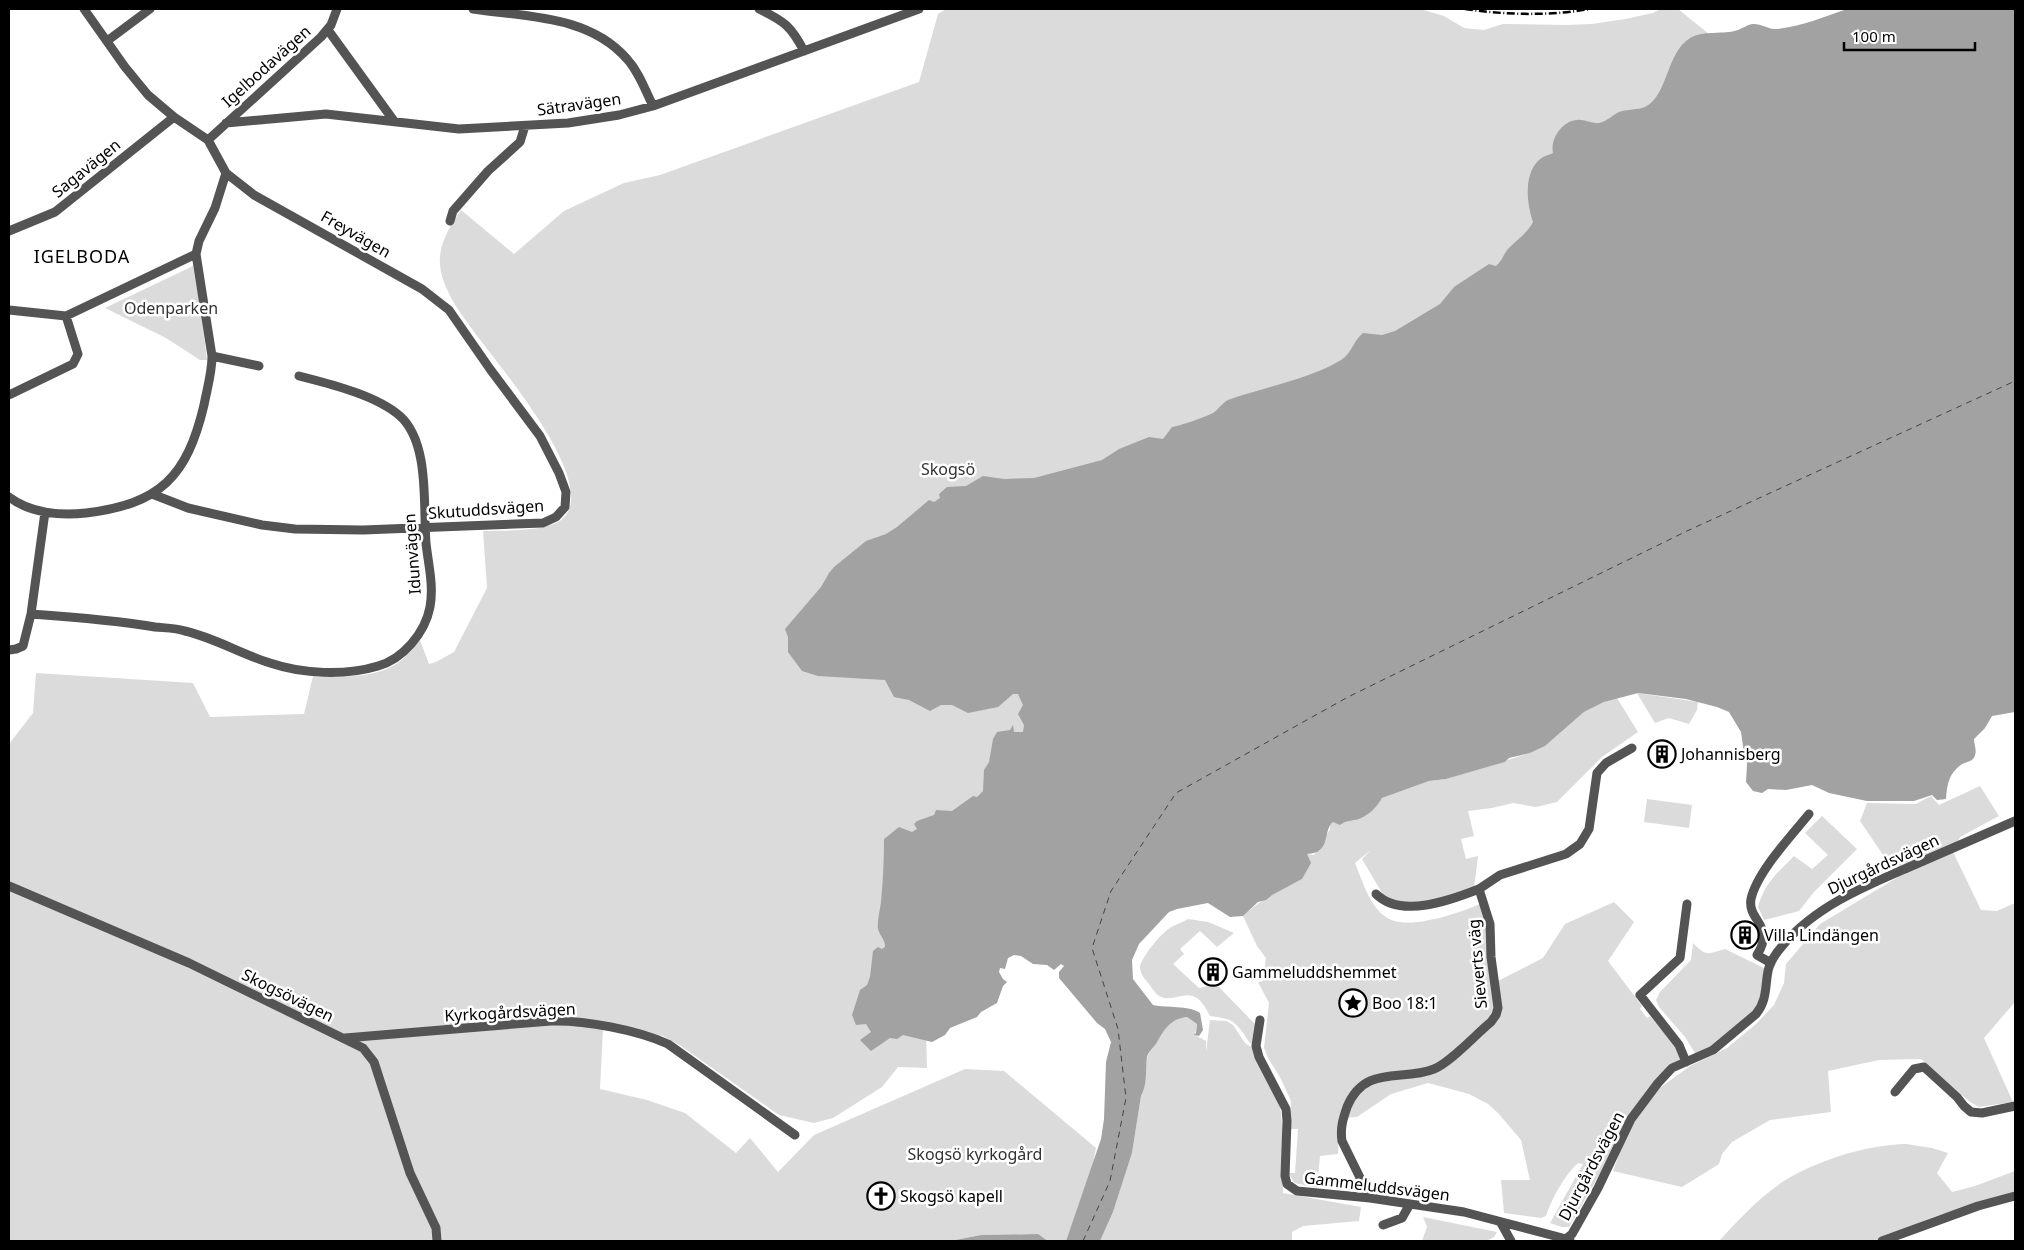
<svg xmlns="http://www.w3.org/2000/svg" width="2024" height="1250" font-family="'Noto Sans',sans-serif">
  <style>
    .green { fill: #dbdbdb }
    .water { fill: #a2a2a2 }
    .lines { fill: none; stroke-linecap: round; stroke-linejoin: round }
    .ferry { stroke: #434343; stroke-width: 1; stroke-dasharray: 6 5; stroke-linecap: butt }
    .minor { stroke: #545454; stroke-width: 9 }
    .rail { stroke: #000; stroke-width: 2.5; stroke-dasharray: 8 2.5 1 2.5; stroke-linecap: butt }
    .labels { text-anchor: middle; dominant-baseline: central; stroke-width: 5; stroke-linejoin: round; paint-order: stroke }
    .street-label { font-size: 16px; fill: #000; stroke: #fff }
    .park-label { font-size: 16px; fill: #323232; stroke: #fff }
    .poi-label { font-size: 16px; fill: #000; stroke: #fff; text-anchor: start }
    .neighbourhood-label { font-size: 18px; letter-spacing: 1px; fill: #000; stroke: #fff }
  </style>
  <rect width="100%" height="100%" fill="#fff"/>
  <!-- green -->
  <path class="green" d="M946,9H1420L1444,16L1464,28L1484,30L1503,24L1566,25L1592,24L1625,19L1653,13L1661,9H1678L1872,165L925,990L927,1068L898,1067L882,1087L833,1118L814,1123L779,1115L681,1046L663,1036L634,1029L603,1028L600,1089L647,1100L685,1113L736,1153L750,1138L778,1172L814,1135L965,1069L1004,1071L1096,1148L1093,1164L1066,1241H1048L1038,1234L981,1235L950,1241H9V744L33,713L36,673L193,683L210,717L304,714L313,676C340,677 374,679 398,663C406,657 413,648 420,640L429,664L436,662L454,652L487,588L483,531C504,530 540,532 558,522C610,492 493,359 472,329C459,311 442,288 440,265C438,245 450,226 461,210L514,254L564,211L624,183L660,175L919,82L938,14Z
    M193,266L202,317L207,360H200L166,338L105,308Z
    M1637,693L1698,702L1697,710L1689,724L1669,718L1655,723Z
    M1617,698L1638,732L1602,757L1557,802L1536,807L1513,803L1492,808L1468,811L1474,836L1461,839L1466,859L1478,856L1474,888C1446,898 1414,909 1385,898L1362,859L1372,849L1355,863C1362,880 1370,907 1386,917C1406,932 1459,913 1480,904L1486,922L1492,984L1543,958L1565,924L1614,902L1634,922L1608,961L1642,1006L1640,1009L1647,1018L1650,1016L1679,1050L1682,1061L1624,1124L1602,1170L1569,1227H1562L1550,1223L1583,1164L1578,1163C1564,1176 1552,1198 1546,1216L1541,1218L1504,1213L1501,1180H1530L1521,1140L1498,1113L1488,1104L1469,1094L1432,1084L1428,1083L1391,1094L1357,1117L1340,1118L1338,1154L1320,1156L1317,1188L1295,1183L1288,1173H1295L1298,1129H1290L1291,1101L1280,1077L1268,1058L1264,1048L1269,1003L1258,982L1263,981L1266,958L1257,946L1243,916C1259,900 1282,889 1302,879L1307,854L1314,855L1330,829V825L1333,822L1358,819L1382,798L1429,781L1446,779L1530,753L1545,746L1584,712L1604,702Z
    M1980,786L1999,816L1960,837L1953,852L1981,910L1997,911L2015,903V1002L1984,1038L2013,1102L1979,1107L1970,1102L1921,1059L1879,1060L1828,1071L1831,1112L1770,1120L1732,1142L1722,1154L1719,1164L1682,1187L1613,1171L1629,1127L1661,1087L1690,1066L1727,1048L1756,1024L1774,1005L1784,983L1786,964L1820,924L1898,877L1860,821L1867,803L1916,804L1931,796L1939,805Z
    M1647,799L1692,805L1689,828L1644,822Z
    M1822,816L1857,849L1814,892L1799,911L1764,920L1758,907C1765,882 1777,874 1794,856L1812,869L1828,855L1805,833Z
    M1188,919L1208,922L1234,933L1217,947L1200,931L1180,949L1184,954L1173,964L1199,988L1216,984L1256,1025L1254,1044L1250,1043C1236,1023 1236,1019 1210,1016C1192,978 1177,1006 1159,996C1155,993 1152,988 1149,984C1145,980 1140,973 1140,967C1141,958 1160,935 1167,930C1173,925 1181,923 1188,919Z
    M1693,943C1707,958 1709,953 1725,949L1764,968L1760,1002L1755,1010L1711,1047L1695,1053L1685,1037L1659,1007L1656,1000L1660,992L1691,960Z
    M1187,1017L1197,1024L1195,1035L1206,1041V1052L1210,1020L1226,1021L1233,1025L1245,1043L1254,1049L1280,1105L1283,1135V1193L1361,1207L1359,1221L1303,1226L1292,1232V1241H1100L1113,1212L1132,1153L1141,1096C1149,1081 1143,1066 1149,1053C1150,1050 1154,1047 1156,1044C1164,1030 1170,1019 1187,1017Z
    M1906,1144L1932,1148L1948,1153L1937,1173L1952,1192L1975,1186L2015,1171V1192L1936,1216L1873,1241H1719C1741,1217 1767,1189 1796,1174C1830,1157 1868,1145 1906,1144Z
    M1423,1217L1497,1232L1494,1237L1486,1241H1422L1427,1227Z"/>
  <!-- water -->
  <path class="water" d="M1847,9H2015V712L1992,716L1985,728L1974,739C1974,744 1977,751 1975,755C1974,761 1967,762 1962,764C1949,773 1947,784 1946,799L1937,800L1932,795L1914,801H1867L1829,793L1812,785L1786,790L1768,789L1762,793L1753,791L1746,782L1747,764L1744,753L1741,732L1729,712L1717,707L1686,699L1638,693L1604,702L1584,712L1545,746L1530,753L1509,758L1505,762L1494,765L1446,779L1429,781L1382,798C1377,807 1369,815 1359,819C1352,821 1346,820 1340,825L1333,822C1322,831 1332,853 1307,854L1311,863L1302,879L1272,895L1266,900L1258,902L1243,916L1230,917L1208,903L1177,909L1169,912L1139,944L1132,960L1133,979L1153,1005C1167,1008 1188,1005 1200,1013L1203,1030L1199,1036L1194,1035L1196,1033L1197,1024L1187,1017C1170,1019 1164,1030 1156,1044C1153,1048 1148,1052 1147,1057C1145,1071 1148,1083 1141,1096L1132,1153L1113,1212L1100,1241H1066L1101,1139L1104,1119L1106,1062L1111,1042L1105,1029L1097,1023L1059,978V972L1064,966L1061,964L1054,970L1047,965L1033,964L1021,956L1014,955L1008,958L1005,969L1000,968L999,972L1003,979L1007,982L1003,986L997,1003L981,1012L977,1017L950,1028L945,1035L932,1042L903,1035L897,1039L890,1038L871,1051L860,1040L871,1032L866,1024L856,1025L852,1015L860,990L867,985L870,977L873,951L878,947L882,949L885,947C885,939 880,936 878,929C877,921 880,910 881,902C883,881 884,860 884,839L899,827L912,832L917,829L914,824L917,821L934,815L936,810L952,811L973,796L977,797L983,791L984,770L989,762L993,739L997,732L1010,730L1013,725L1014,732H1023L1024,725L1018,714L1023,705L1018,694H1013L998,707L968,713L952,705H941L930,711L909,700L894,697L885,680L818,676L802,671L788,652V637L785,629L821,587L829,573L834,567L866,541L886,534L897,527L929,500L934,502L940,498L939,494L947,487L966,486L983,476L1004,479L1034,478L1102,460L1119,449L1149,437L1163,439L1172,427C1180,426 1205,417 1213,413C1218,410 1222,403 1228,400C1261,388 1313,378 1341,360C1352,353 1353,341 1363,333L1382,335L1395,331L1440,304L1454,287L1489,264L1496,266C1502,261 1503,255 1508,249C1516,240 1527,234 1533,222C1527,204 1523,175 1539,160C1543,156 1549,155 1553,153C1550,139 1562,121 1577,120C1584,119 1592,124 1599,123C1606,122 1613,115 1619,112C1627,109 1638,110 1645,107C1668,96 1666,53 1690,38C1704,30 1723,35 1738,30C1743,28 1747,25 1752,24C1761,23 1769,30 1778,29C1802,26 1824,17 1847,9Z
    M1038,1234L1048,1241H950L981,1235Z"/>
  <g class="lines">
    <!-- ferry -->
    <path class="ferry" d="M1083,1241L1110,1181L1126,1098L1118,1029L1092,948L1111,891L1176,793L1348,697L1687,531L2015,381"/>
    <!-- minor -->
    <path class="minor" d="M84,9L125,67L148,95L174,117L208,140L226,173L254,195L422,289L449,310L490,369L540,436L559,473L566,492L565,507L556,517L543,523L363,530L295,529L262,525L188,508L152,494
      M473,9C526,17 589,15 627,59C639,72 645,90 653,106
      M759,9C784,21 791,26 804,51
      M328,30L394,121
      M107,41L150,9
      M226,123L326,114L459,129L568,123L619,115L653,106L919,9
      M208,140L321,37L331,25L337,9
      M450,221L453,211L488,171L520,142L525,126
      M9,231L55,212L174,117
      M9,310L66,316L196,254
      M212,356L259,366
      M9,395L73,364L78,354L66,316
      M9,497C30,513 60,516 86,513C160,504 187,477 204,405C207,389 212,373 212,356L196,254L199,241L215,208L226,173
      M31,614C73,617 114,620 155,627C165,628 176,628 185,631C215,638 241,654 270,663C303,674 345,676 378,666C403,659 425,633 430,607C434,585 428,563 426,543C423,506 430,443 400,416C376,395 330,384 299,376
      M9,650L16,649L23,646L31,614L45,512
      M9,886L189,963L363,1048L374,1062L410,1173L436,1228L437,1241
      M1376,894C1401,919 1451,900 1479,889
      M1771,963L1757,955C1776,925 1747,921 1751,899C1757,872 1792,835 1809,814
      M1260,1020L1256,1046L1259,1057L1286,1109L1287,1121L1285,1176L1287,1184L1297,1191L1370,1198L1464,1212L1570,1240
      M345,1038L551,1021C585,1020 637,1030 668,1044L795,1135
      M1686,1062L1679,1045L1640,995L1680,958L1687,904
      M1895,1092L1914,1069L1924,1067L1957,1097L1964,1106L1971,1112L1982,1113L2015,1106
      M1370,1198L1342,1141C1340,1128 1343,1119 1347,1107C1365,1064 1401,1082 1434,1069C1451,1062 1476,1034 1491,1022L1496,1015L1498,1008L1491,957L1490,924L1479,889L1500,875L1566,854L1580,844L1589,829L1597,773L1606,763L1632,748
      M1501,1223L1511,1241
      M1383,1225L1402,1218L1410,1204
      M1563,1241L1572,1234L1598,1188L1631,1119L1658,1083L1672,1068L1713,1050L1756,1014C1767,1001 1765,987 1768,971C1770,961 1776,953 1783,945C1815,907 1863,887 1907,868C1943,852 1979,837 2015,821
      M1882,1241L1978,1206L2015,1196"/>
    <!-- rail -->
    <path class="rail" d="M1465,9C1506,15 1548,16 1590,9"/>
  </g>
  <!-- icons -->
  <defs>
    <g id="building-ring" transform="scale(1.4375)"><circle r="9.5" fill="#fff" stroke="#000" stroke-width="1.5"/><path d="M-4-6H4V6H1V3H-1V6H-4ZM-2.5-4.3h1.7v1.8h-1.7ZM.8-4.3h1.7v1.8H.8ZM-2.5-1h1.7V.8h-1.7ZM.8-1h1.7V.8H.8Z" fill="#000"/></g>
    <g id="sight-ring" transform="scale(1.4375)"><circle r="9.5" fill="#fff" stroke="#000" stroke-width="1.5"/><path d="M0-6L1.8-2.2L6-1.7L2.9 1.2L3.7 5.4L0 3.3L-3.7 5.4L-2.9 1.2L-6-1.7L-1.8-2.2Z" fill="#000"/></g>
    <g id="church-ring" transform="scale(1.4375)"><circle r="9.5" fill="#fff" stroke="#000" stroke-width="1.5"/><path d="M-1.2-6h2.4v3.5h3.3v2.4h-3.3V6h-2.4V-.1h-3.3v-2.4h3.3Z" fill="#000"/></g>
  </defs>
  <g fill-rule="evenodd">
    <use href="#building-ring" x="1662" y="754"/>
    <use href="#building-ring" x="1745" y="935"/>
    <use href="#building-ring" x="1213" y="972"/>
    <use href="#sight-ring" x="1353" y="1003"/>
    <use href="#church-ring" x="881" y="1196"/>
  </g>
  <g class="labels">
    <!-- street labels -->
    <g class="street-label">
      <text transform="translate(266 66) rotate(-42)">Igelbodavägen</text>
      <text transform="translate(579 104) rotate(-8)">Sätravägen</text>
      <text transform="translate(86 168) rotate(-39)">Sagavägen</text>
      <text transform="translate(356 234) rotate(30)">Freyvägen</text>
      <text transform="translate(486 509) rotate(-4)">Skutuddsvägen</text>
      <text transform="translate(412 554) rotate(-94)">Idunvägen</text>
      <text transform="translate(1883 864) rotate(-25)">Djurgårdsvägen</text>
      <text transform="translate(1477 964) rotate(-95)">Sieverts väg</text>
      <text transform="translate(288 995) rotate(26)">Skogsövägen</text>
      <text transform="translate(510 1012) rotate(-3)">Kyrkogårdsvägen</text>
      <text transform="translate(1591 1166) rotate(-62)">Djurgårdsvägen</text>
      <text transform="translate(1377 1186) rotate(7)">Gammeluddsvägen</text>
    </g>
    <!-- park labels -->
    <g class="park-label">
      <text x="171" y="308">Odenparken</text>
      <text x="948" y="469">Skogsö</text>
      <text x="975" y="1154">Skogsö kyrkogård</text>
    </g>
    <!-- poi labels -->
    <g class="poi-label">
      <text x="1681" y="754">Johannisberg</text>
      <text x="1764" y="935">Villa Lindängen</text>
      <text x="1232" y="972">Gammeluddshemmet</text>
      <text x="1372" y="1003">Boo 18:1</text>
      <text x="900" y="1196">Skogsö kapell</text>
    </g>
    <!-- neighbourhood labels -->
    <g class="neighbourhood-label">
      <text x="82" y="256">IGELBODA</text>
    </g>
  </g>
  <!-- border -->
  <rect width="2024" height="1250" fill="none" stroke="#000000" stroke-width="20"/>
  <!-- scale -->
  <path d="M1844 42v8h131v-8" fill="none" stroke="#000000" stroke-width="2.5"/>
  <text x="1852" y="42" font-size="15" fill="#000000" stroke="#ffffff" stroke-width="4" paint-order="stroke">100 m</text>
</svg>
